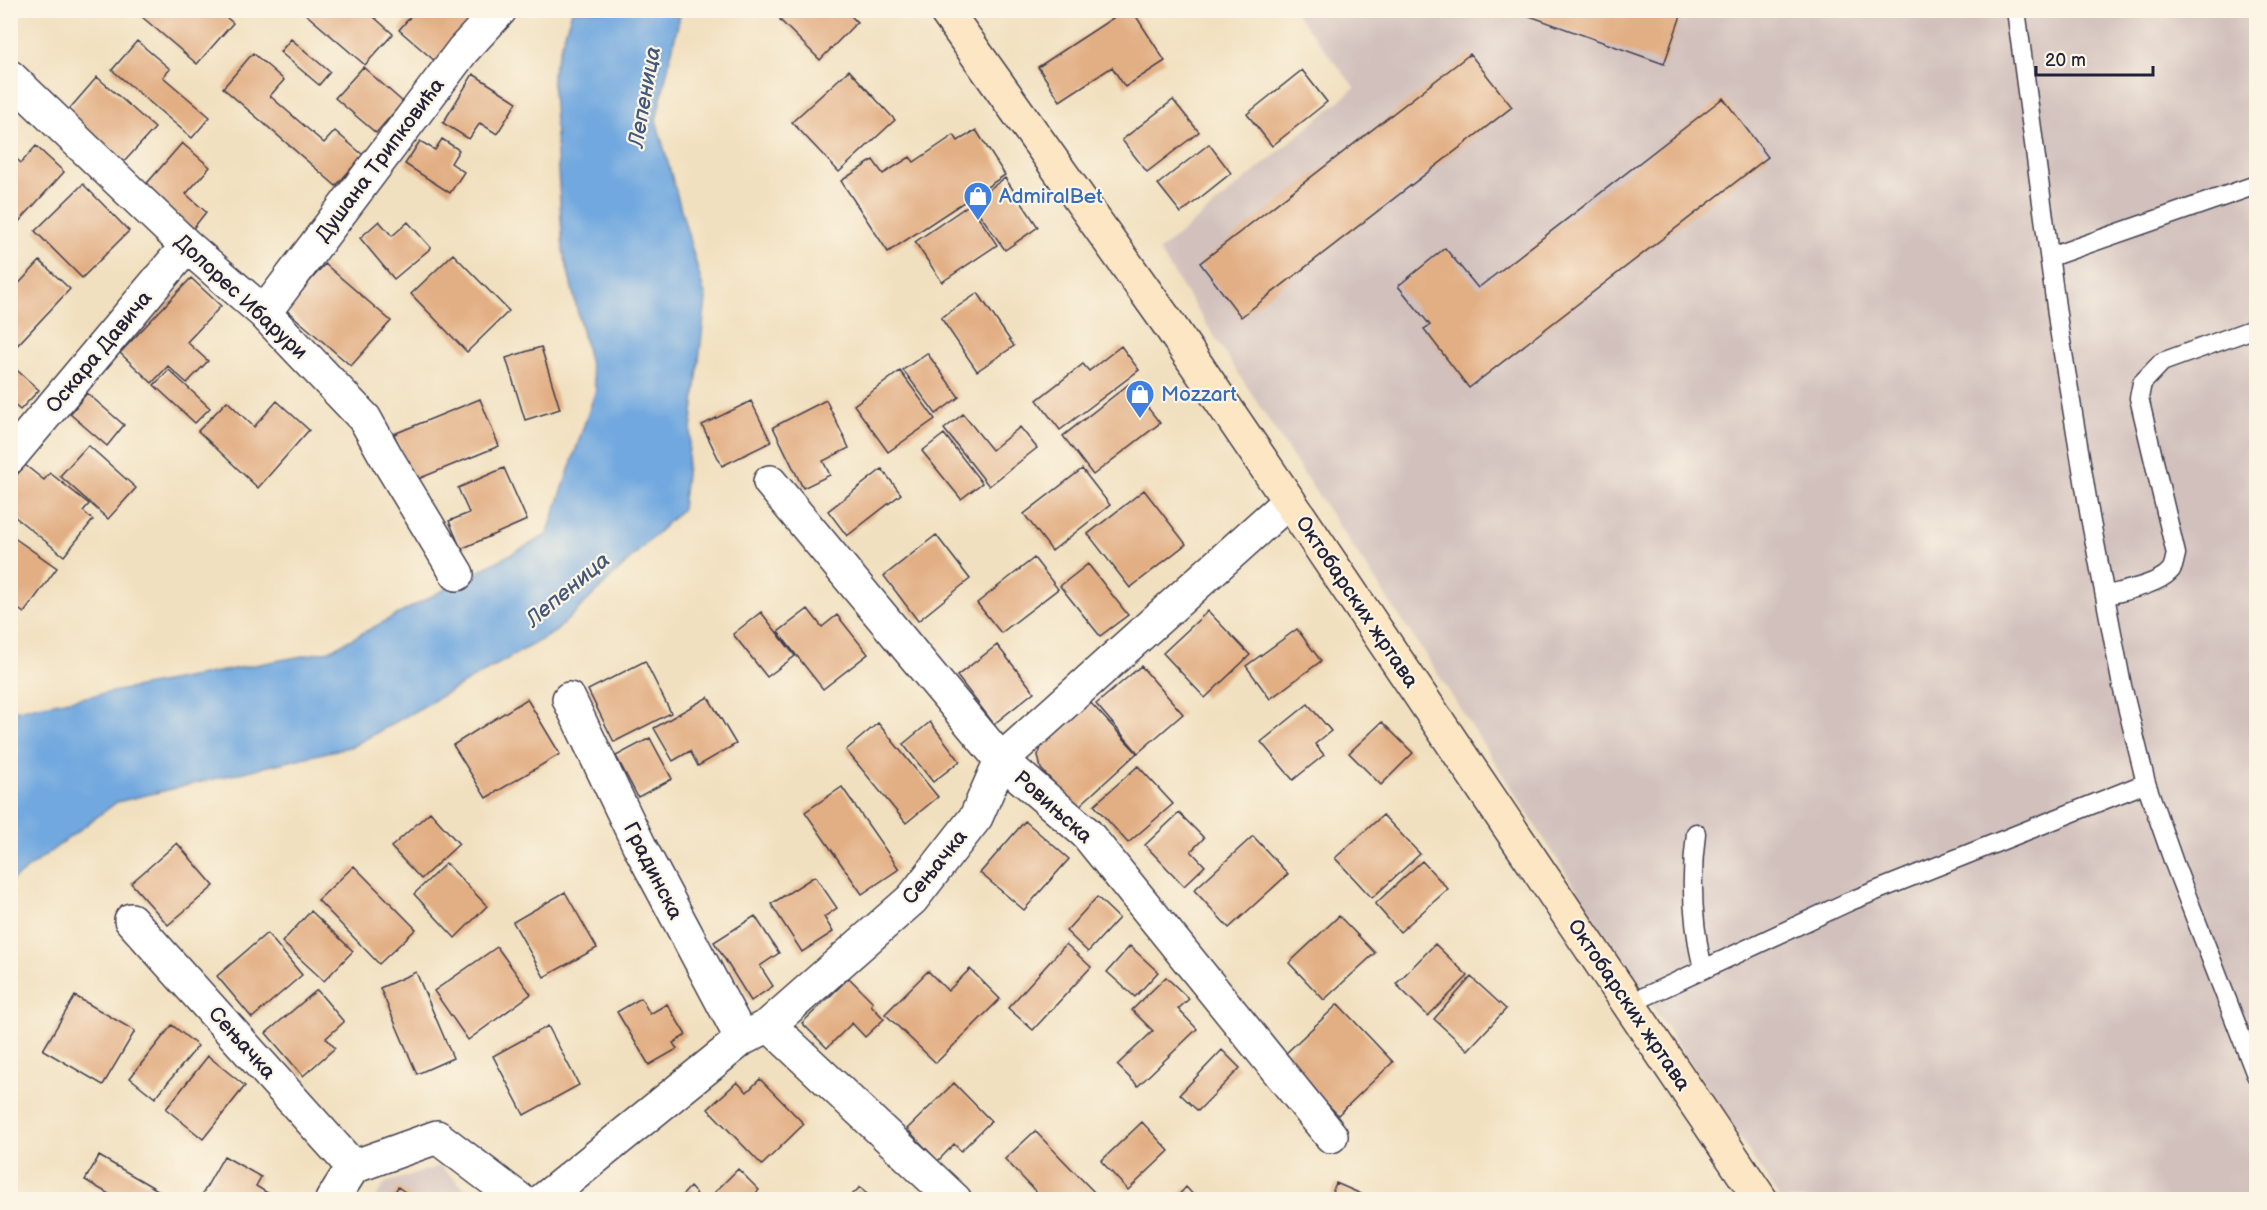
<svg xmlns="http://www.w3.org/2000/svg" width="2267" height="1210" font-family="'Balsamiq Sans',sans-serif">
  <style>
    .industrial { fill: #d1c0bc }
    .water { fill: #71a8df; stroke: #4a658d; stroke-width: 1.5 }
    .building { fill: #e2ae83 }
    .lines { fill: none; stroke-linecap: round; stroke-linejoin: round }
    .lane-casing { stroke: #413e4f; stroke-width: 21 }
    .street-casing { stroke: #413e4f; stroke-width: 36 }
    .secondary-casing { stroke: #413e4f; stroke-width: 36 }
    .lane { stroke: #fff; stroke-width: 18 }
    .street { stroke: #fff; stroke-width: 33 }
    .secondary { stroke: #fce6c4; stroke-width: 33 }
    .labels { text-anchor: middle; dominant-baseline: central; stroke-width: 4.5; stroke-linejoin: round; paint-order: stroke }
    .street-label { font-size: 21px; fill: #22223b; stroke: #fcf5e5 }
    .shop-label { font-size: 21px; fill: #366cbe; stroke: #fcf5e5; text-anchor: start }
    .water-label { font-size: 22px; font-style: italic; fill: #42587d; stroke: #fcf5e5 }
  </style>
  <rect width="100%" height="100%" fill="#fcf5e5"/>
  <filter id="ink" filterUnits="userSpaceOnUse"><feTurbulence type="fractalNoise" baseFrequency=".0167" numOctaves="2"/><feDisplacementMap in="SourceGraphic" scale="12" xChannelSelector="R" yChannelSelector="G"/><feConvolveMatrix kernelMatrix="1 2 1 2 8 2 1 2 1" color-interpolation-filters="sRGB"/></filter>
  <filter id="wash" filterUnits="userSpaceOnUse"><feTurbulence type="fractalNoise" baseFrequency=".008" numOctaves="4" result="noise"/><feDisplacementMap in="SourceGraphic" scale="24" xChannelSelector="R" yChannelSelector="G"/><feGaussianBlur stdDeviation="1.35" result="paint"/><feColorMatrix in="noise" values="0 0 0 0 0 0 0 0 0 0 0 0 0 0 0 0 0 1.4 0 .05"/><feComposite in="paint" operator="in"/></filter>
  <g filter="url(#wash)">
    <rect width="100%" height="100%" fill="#f1e0bf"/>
    <!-- industrial -->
    <path class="industrial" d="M1294,11H2256V1199H1780L1629,971L1434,668L1297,464L1159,251L1355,88Z
      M440,1166L477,1199L374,1200L385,1183Z"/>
    <!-- water -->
    <path class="water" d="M572,11H681L656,120L706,299L682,509L555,632L353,746L117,802L11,881V711L329,651L547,535L596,390L563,250L552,74Z"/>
    <g id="blocks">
      <!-- building -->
      <path class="building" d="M146,10H218L233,23L197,64L141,16Z
        M301,10H366L393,34L365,65Z
        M416,10H481L436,62L399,30Z
        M789,10H845L857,22L820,60L780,20Z
        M1125,10H1132L1165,61L1125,87L1112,67L1060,101L1038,67Z
        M1513,10H1683L1664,64Z
        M291,39L330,72L319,85L280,52Z
        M137,41L170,69L163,77L210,117L192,138L112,70Z
        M253,53L284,80L270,96L324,143L335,131L363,155L336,186L223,88Z
        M1470,54L1512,107L1241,317L1200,263Z
        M363,67L403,102L376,133L335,98Z
        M849,70L895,120L839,172L792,122Z
        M1302,70L1327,102L1272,146L1247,114Z
        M473,74L517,102L497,134L480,123L469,139L443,123Z
        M97,77L155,128L122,164L65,114Z
        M1723,98L1768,157L1469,388L1424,329L1430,325L1398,286L1445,248L1478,288Z
        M1173,100L1199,132L1147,172L1122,140Z
        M976,130L1005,175L888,252L841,181L873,160L883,174L910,157L914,162L954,135L958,141Z
        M442,139L459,150L451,163L464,172L450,193L405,164L420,141L435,150Z
        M182,143L210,167L186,194L206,212L191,231L142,189Z
        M1209,144L1231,173L1181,213L1158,184Z
        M36,146L64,172L15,226L10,222V153L21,163Z
        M1005,178L1038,227L1005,250L971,202Z
        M83,184L129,231L82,278L35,231Z
        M970,204L997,245L942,282L915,242Z
        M379,221L392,236L408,222L431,248L394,279L360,238Z
        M453,254L509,311L467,352L411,294Z
        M40,261L70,289L10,353V293Z
        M325,264L391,321L351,366L285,309Z
        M191,278L221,306L187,342L208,361L187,383L168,366L152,383L120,353Z
        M978,293L1014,346L977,371L941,318Z
        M1121,346L1139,370L1060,430L1037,400L1083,364L1089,371Z
        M541,347L560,409L525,420L506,358Z
        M927,353L959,397L936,414L903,370Z
        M10,364L39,390L20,410L10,401Z
        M169,370L210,408L195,423L154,385Z
        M900,371L935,419L888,452L854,405Z
        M1129,384L1160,423L1093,475L1063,436Z
        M87,393L124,425L107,446L70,414Z
        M480,399L499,446L413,481L394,434Z
        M826,400L849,448L823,461L830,475L803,488L773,427Z
        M227,401L254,427L277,401L309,430L258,488L198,431Z
        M751,401L771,442L722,466L702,425Z
        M963,414L992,450L1020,427L1037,448L989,486L944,429Z
        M944,434L982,483L961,499L922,451Z
        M88,445L136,488L108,519L60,476Z
        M25,465L44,480L50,473L89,504L83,511L93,520L64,556L10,513V483Z
        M504,468L527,520L461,549L449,521L469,513L458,488Z
        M882,469L901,494L847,536L828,511Z
        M1082,469L1110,505L1052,551L1024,514Z
        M1144,490L1186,544L1130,588L1088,534Z
        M10,535L57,568L24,613L10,603Z
        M936,535L970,579L918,621L884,576Z
        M1034,558L1058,589L1001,633L977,603Z
        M1088,564L1128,615L1100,636L1060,586Z
        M808,609L822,627L837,615L868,654L823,689L778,632Z
        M1208,611L1250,655L1205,698L1163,653Z
        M761,612L795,656L767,677L733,634Z
        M1297,629L1321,661L1270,699L1246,666Z
        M997,645L1034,692L994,724L957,676Z
        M645,661L671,713L614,742L588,690Z
        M1141,666L1183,714L1138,753L1096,704Z
        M708,697L736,744L698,766L690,751L673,761L654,728Z
        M527,699L560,754L486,798L453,745Z
        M1089,701L1137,753L1077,808L1041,769L1038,755L1043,743Z
        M1308,704L1331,731L1315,744L1324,755L1293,780L1261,742Z
        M930,722L960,761L933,782L903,744Z
        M1382,722L1413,753L1381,785L1349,753Z
        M878,723L938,797L906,823L846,750Z
        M650,738L672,779L638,797L616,756Z
        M1138,766L1173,804L1128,843L1094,805Z
        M842,787L899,869L862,894L805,812Z
        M430,812L459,844L421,879L391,847Z
        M1179,813L1204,838L1191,851L1205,866L1184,886L1145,845Z
        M1383,815L1420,854L1372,898L1335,858Z
        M1025,821L1069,859L1024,910L980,873Z
        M1253,836L1288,874L1229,928L1194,890Z
        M177,843L214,886L168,925L131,883Z
        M1422,861L1448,889L1400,932L1375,904Z
        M446,863L487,906L455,938L414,894Z
        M354,866L416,929L379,964L318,900Z
        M815,876L837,908L824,917L833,932L802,952L771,904Z
        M565,892L597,948L544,977L513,922Z
        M1097,897L1119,918L1088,952L1066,931Z
        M311,911L353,951L324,981L282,942Z
        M755,916L779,953L760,966L773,986L751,1001L714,942Z
        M1339,916L1375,953L1324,1000L1289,963Z
        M267,933L302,975L252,1018L217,976Z
        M1066,944L1091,967L1033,1030L1008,1008Z
        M1435,944L1468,976L1428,1016L1396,984Z
        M1130,946L1158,972L1135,997L1107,972Z
        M497,947L531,994L468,1040L434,991Z
        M970,969L1000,999L936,1063L885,1014L928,971L948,991Z
        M416,972L453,1058L417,1074L380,988Z
        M1166,977L1189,999L1178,1009L1197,1029L1138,1086L1117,1065L1153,1031L1132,1010Z
        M1471,977L1506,1009L1468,1050L1434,1019Z
        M849,978L873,1002L871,1005L884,1019L865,1037L852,1023L827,1048L802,1023Z
        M317,990L344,1022L326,1038L335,1048L303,1076L266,1033Z
        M75,996L135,1031L103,1085L43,1050Z
        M641,998L650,1014L667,1004L686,1035L673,1043L677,1049L649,1065L617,1012Z
        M1338,1004L1393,1062L1338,1115L1282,1057Z
        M172,1025L198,1046L155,1098L130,1078Z
        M548,1026L579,1085L524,1115L493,1056Z
        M1222,1050L1240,1068L1198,1111L1180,1094Z
        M208,1056L245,1086L203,1139L166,1109Z
        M760,1079L804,1124L762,1165L708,1109L737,1082L747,1092Z
        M954,1083L991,1121L961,1151L954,1144L938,1161L907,1129Z
        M1142,1122L1169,1151L1128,1190L1101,1161Z
        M1035,1131L1094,1192L1086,1200H1031L1037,1193L1005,1159Z
        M99,1156L175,1200H119L85,1180Z
        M224,1156L261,1177L256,1186L279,1200H199Z
        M738,1169L759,1190L749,1200H707Z
        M1336,1183L1375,1200H1329Z
        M398,1187L416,1200H389Z
        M690,1187L702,1200H678Z
        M860,1187L873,1200H847Z
        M1186,1187L1198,1200H1174Z"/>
    </g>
  </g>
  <g filter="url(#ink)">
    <use href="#blocks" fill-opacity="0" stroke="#413e4f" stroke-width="1.5"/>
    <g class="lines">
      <!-- lane casing -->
      <g class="lane-casing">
        <path id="lane" d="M2016,10L2059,329L2090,517L2122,686L2146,783L2174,863L2256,1075
          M2050,257L2256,185
          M2105,596C2122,591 2157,585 2169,572C2174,568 2174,561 2176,554L2139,398L2142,383L2162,362L2256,328
          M1696,833C1690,880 1692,923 1703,969
          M1629,1004L1848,902L2146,783"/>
      </g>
      <!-- street casing -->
      <g class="street-casing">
        <path id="street" d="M10,77L187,246L264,313L365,419L388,460L457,574
          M264,313L463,50L500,10
          M10,457L187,246
          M770,482L1001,760L1086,833L1331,1136
          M569,699L640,847L742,1039
          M131,920L353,1167
          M769,1025L955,1200
          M332,1200L353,1167L437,1137L520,1200
          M543,1200L742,1039L769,1025L912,899L976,817L1001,760L1289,501"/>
      </g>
      <!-- secondary casing -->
      <g class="secondary-casing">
        <path id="secondary" d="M945,10L1170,326L1289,501L1761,1200"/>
      </g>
      <!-- lane -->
      <use href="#lane" class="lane"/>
      <!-- street -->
      <use href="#street" class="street"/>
      <!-- secondary -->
      <use href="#secondary" class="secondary"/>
    </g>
  </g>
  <!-- icons -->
  <defs>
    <g id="shop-pin" transform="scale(1.5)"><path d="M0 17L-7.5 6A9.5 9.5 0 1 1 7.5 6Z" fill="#3f7fe0" stroke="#fcf5e5"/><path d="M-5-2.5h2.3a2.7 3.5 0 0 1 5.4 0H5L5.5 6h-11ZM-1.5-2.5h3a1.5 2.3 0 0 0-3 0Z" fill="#fff"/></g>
  </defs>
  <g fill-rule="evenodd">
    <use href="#shop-pin" x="978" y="196"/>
    <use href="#shop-pin" x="1140" y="394"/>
  </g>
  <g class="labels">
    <!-- street labels -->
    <g class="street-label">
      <text transform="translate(380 160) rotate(-53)">Душана Трипковића</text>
      <text transform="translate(241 297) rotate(43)">Долорес Ибарури</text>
      <text transform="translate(99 352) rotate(-50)">Оскара Давича</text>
      <text transform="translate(1357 602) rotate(56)">Октобарских жртава</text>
      <text transform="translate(1053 807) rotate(42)">Ровињска</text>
      <text transform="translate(935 867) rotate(-51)">Сењачка</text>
      <text transform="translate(653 871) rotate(63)">Градинска</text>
      <text transform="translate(1629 1005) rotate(56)">Октобарских жртава</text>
      <text transform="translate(242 1043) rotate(48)">Сењачка</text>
    </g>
    <!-- shop labels -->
    <g class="shop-label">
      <text x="999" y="196">AdmiralBet</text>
      <text x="1161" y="394">Mozzart</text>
    </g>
    <!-- water labels -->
    <g class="water-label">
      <text transform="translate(645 97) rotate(-80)">Лепеница</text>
      <text transform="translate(568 590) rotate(-40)">Лепеница</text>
    </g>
  </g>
  <!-- margin -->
  <rect width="2267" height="1210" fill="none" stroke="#fcf5e5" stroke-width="36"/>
  <!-- scale -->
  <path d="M2036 66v9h117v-9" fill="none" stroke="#22223b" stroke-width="3"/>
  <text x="2045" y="66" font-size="18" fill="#22223b" stroke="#fcf5e5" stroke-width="4.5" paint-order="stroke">20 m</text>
</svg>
